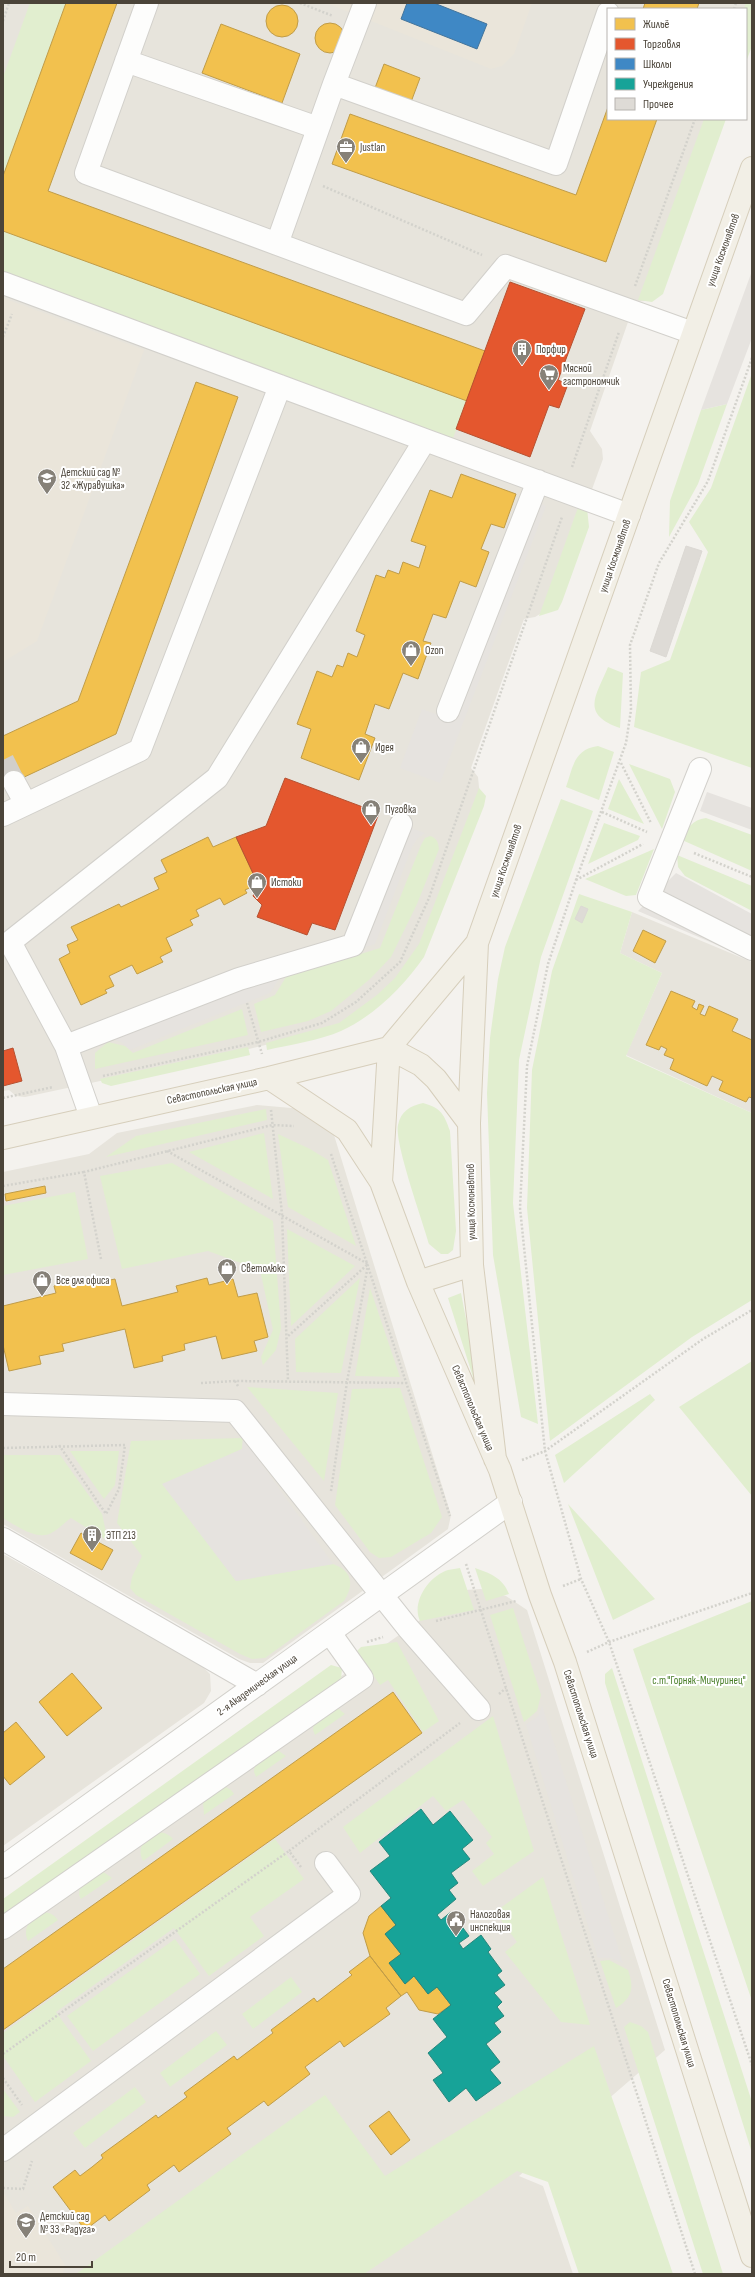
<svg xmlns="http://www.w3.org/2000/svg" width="755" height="2277" font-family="'Sofia Sans Condensed',sans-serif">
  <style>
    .residential { fill: #e7e4dc }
    .education { fill: #eae5da }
    .green { fill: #e1eecf }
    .parking { fill: #e6e3df }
    .homes { fill: #f2c14e; stroke: #c09c48 }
    .shops { fill: #e4572e; stroke: #b65131 }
    .schools { fill: #3f88c5; stroke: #43749b }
    .public { fill: #17a398; stroke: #27867c }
    .building { fill: #dedbd6; stroke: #dcd9d4 }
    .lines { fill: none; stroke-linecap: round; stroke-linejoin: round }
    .minor-tunnel { stroke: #d2cfca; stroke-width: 22; stroke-dasharray: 22 11; stroke-linecap: butt }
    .minor-casing { stroke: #d2d0cb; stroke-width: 24 }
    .major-casing { stroke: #d6cebb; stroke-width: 24 }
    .path { stroke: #d3d2cc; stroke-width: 2.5; stroke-dasharray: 2 2; stroke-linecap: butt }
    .minor { stroke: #fdfdfc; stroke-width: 22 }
    .major { stroke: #f2efe6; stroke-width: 22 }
    .labels { text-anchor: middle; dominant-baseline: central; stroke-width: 4; stroke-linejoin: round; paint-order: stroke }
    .poi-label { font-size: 11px; fill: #4b4439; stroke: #fff; text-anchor: start }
    .street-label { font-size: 11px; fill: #4b4439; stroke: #fff }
    .park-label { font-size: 11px; fill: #4a7f2a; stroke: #fff }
  </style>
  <rect width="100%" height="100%" fill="#f4f2ee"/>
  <!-- residential -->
  <path class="residential" d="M3,3H752L746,9H608V119H722L645,301L635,302L590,431L602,449L603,459L550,605L545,611L535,617L524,619L471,768L478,777L480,797L425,940L393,985L334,1028L241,1051L25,1097L16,1096L9,1090L3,1091Z
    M632,912L752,962V1113L626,1055L662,973L620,953Z
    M257,1105L303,1109L334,1135L451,1515L448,1529L263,1663H250L239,1659L3,1524V1172L89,1154L117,1133Z
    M3,1554L200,1664L210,1674L211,1691L204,1703L3,1846Z
    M481,1589L506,1596L527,1610L665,2050L519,2176L543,2186L573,2274H3V1916L454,1596L465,1590Z"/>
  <!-- education -->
  <path class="education" d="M326,3H532L514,54L502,66L491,69Z
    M3,298L144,350L37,641L3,662Z
    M3,2192L16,2213L28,2206L65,2265L63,2274H3Z"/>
  <!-- green -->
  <path class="green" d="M30,3H66L3,176V77Z
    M746,3H752V46L746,62V9H744Z
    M704,119H726L663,294L652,302L638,300Z
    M3,231L467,401L453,438L3,272Z
    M752,373V768L634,727L641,672L670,660L708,552L689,522L711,488Z
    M727,404L698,484L669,537L670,501L701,410Z
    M580,502L587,508L589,527L562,602L558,610L539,616Z
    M608,667L623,673L620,728C580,714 596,696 608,667Z
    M598,746L614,752L599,800L566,787C573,767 574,749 598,746Z
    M629,764L670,779L675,792L662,829Z
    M619,779L644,824L608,809Z
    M479,788L486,796L484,806L424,957C404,986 374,1016 341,1031C321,1040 289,1045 267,1050L266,1043L339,1023L377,995L395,978L419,944Z
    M561,799L593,811L541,957L519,1060L513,1203L538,1424L521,1417L493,1255L487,1093L490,1038L498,979L505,947Z
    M706,818L752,835V871L682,840C687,828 692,820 706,818Z
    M604,823L640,836L638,840L588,864Z
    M430,836C437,838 438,842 439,849L417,904L391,957L370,979L331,1011L308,1021L261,1032L254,1004L275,995L286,977L380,948L421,845L425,838Z
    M654,849L636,895L626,896L585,879Z
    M677,855L752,886V911L685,876L678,867Z
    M579,894L632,912L620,953L662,973L626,1056L752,1113V1300L692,1337L550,1441L527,1208L532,1070L552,971Z
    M242,1009L248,1035L95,1069V1053L108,1042L125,1046L133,1053Z
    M248,1047L250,1055L111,1086L102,1083L100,1079Z
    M423,1103C441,1108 444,1114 450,1131L456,1231L453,1250L448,1254H441L429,1244C423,1222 394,1142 398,1125C401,1111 410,1106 423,1103Z
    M266,1109L267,1120L106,1157L136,1136Z
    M264,1133L273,1199L189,1152Z
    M278,1134L310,1149L328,1160L356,1246L288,1207Z
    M172,1163L273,1221L281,1328L276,1350L263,1365L261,1357L273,1330L260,1270L208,1251L122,1269L100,1176Z
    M75,1192L88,1259L3,1275V1206Z
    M287,1229L355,1266L291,1326Z
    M360,1278L341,1373L296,1372L295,1339Z
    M370,1288L400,1377L355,1376Z
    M461,1293L484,1412L448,1298Z
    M752,1361V1496L679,1407Z
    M247,1387L338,1393L324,1481Z
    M400,1388L442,1517L431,1533L391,1557L379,1558L370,1552L335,1505L352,1389Z
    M650,1394L655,1400L564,1483L555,1455Z
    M243,1438L242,1449L163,1484L236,1581L333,1564C353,1571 354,1585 344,1601L265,1658L252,1659L240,1654L136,1595L130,1588L132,1577L142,1556L117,1523L131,1441Z
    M70,1451H119L115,1485L104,1499Z
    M3,1455H60L102,1514L108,1541L71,1518C65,1522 60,1528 53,1532C38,1542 17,1526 3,1518Z
    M568,1504L655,1599L613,1620Z
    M460,1568L474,1610L420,1621C411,1602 429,1576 448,1570C452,1569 456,1569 460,1568Z
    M475,1568C490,1573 503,1578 509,1594L486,1601Z
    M752,1601V2001L633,1649Z
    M513,1608L541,1695L537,1711L524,1722L490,1615Z
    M397,1642L439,1721L423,1732L388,1680L380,1685L357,1651L361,1647Z
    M331,1665L342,1668L341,1680L3,1922V1899Z
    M612,1668L752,2102V2153L605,1683V1674Z
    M335,1706L345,1714L315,1735L313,1730L314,1722Z
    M493,1716L534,1851L483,1886L472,1871L494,1854L486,1843L492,1837L463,1800L446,1811L433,1796L360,1853L343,1827Z
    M276,1749L286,1756L256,1777L254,1772L255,1764Z
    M224,1786L231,1790L234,1794L204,1815L203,1802Z
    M155,1832C162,1832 168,1833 173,1839L143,1861C136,1847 145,1839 155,1832Z
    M275,1839L304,1879L250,1917L264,1936L209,1976L174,1928L56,2012L91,2061L35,2102L3,2056V2033Z
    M102,1871L112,1878L81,1899L79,1895L80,1886Z
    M543,1877L590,2025L561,2022L505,1952L517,1942L495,1912Z
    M40,1912C48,1912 53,1913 58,1920L28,1941C22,1928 30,1920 40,1912Z
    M175,1939L200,1974L93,2051L67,2016Z
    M609,1960L628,1970C634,1987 633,1998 616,2008L600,1961Z
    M291,1977L302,1992L253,2029L242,2014Z
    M630,2022L641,2026L648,2032L723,2274H703L624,2027Z
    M216,2031L227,2045L170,2087L160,2073Z
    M594,2046L673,2274H579L548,2182L517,2171L364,2274H76L325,2095L385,2176Z
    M135,2087L146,2102L85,2148L73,2133Z
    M3,2089L20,2112L13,2117L3,2116Z"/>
  <!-- parking -->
  <path class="parking" d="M752,271V338L727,404L701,410Z
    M532,500L546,506L440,783L400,768L422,709L449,719Z
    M707,792L752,808V830L700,811Z
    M398,823L425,833L418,838L412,847L375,944L281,976L270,993L130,1050L121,1042L109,1038L354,940Z
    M676,873L752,914V960L638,911Z
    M243,1438L333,1564L236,1581L162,1484L242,1449Z
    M542,1705L623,1963L610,1958H598L526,1724L538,1716Z"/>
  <!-- homes -->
  <path class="homes" d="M66,3H117L48,191L485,351L467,401L3,231V176Z
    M645,3H699L697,9H643Z
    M266 21a16 16 0 1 1 32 0a16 16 0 1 1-32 0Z
    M315 38a15 15 0 1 1 30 0a15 15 0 1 1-30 0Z
    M221,24L300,54L282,103L202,73Z
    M384,64L420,78L411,102L375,88Z
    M608,107V119H657L606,262L332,164L350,114L576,195Z
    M196,382L238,397L116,734L3,787V736L78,701Z
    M461,474L516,494L504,528L491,524L481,549L489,552L476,587L460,581L446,618L433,614L423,641L431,643L418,679L403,673L389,709L375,704L365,734L375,738L359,780L301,758L311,729L297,724L317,671L332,677L337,665L343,667L348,653L357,657L365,635L356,631L376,575L385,578L388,570L399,574L403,562L419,568L426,546L411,541L430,490L452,498Z
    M208,837L213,847L236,837L258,884L245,890L247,893L224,905L220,898L196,910L199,916L190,920L193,925L166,938L172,951L160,957L163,962L137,974L132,965L109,976L114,986L105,990L107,993L81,1005L59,959L70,953L67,945L78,940L71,927L119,904L121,907L159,889L154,878L167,872L161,860Z
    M643,930L666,941L655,963L633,951Z
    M671,991L695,1001L692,1007L697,1010L699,1004L704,1006L700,1014L705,1016L709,1006L738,1019L732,1031L752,1040V1098L749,1097L746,1102L719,1090L723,1081L712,1076L707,1086L670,1069L674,1059L664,1055L667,1049L661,1046L659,1050L646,1045Z
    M45,1186L46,1193L6,1201L5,1194Z
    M85,1278L86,1285L115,1279L122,1306L178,1292L176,1286L207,1278L209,1285L233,1279L238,1297L257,1293L268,1337L254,1341L257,1351L222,1359L216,1336L184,1344L185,1350L162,1356L163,1361L134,1368L125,1329L62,1344L64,1351L39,1356L41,1364L9,1371L3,1345V1306L56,1293L54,1286Z
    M81,1533L113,1550L102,1570L70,1553Z
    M72,1673L102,1708L67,1736L39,1702Z
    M393,1692L422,1733L3,2030V1969Z
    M16,1722L45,1757L10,1785L3,1776V1733Z
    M381,1906L396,1925L385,1934L401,1954L389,1963L405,1984L414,1976L428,1994L437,1987L451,2005L438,2014L419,2010L407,1992L401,1996L370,1956L363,1933L369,1916Z
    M370,1956L401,1996L386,2008L390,2014L344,2047L340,2041L305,2067L310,2074L268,2106L264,2101L227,2128L231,2134L179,2172L174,2165L147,2185L150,2190L109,2221L105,2215L85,2230L53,2187L75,2170L80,2176L92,2167L103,2158L101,2155L156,2115L158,2118L187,2097L184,2093L234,2056L237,2060L273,2033L271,2030L314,1998L317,2002L352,1975L349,1972Z
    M389,2111L410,2140L391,2155L369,2126Z"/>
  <!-- shops -->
  <path class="shops" d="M510,282L585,309L558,380L568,384L559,408L549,405L530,457L456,429Z
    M285,778L379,813L335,930L312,923L307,935L257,917L262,905L253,896L258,884L236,837L266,826Z
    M13,1048L22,1081L3,1086V1051Z"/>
  <!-- schools -->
  <path class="schools" d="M407,3H434L487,24L477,49L401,19Z"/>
  <!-- public -->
  <path class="public" d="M421,1809L433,1825L450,1811L473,1840L462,1849L470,1859L451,1873L458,1883L449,1890L456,1899L437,1915L441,1920L451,1912L469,1936L459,1943L463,1949L481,1935L491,1949L488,1952L502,1971L497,1975L505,1985L494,1993L502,2002L497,2007L504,2016L494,2023L501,2032L486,2044L500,2062L490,2070L501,2083L476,2101L466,2088L449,2102L433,2080L443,2073L428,2053L447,2037L433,2019L451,2005L437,1987L428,1994L414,1976L405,1984L389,1963L401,1954L385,1934L396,1925L381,1906L391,1898L370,1871L390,1856L379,1842Z"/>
  <!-- building -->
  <path class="building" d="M686,546L702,551L666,657L650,651Z
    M581,906L588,909L582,923L575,919Z"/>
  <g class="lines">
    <!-- minor-tunnel -->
    <path class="minor-tunnel" d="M3,760L14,782"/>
    <!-- minor casing -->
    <g class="minor-casing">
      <path id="minor" d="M147,3L86,173L466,314L506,266L693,333
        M126,61L318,128
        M334,84L365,3
        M277,244L334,84L556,164L608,13
        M3,283L425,440
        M448,711L538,481
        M700,769L649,897L752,949
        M14,782L26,804
        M3,815L140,750L280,386
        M66,1046L239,979L353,945L401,824
        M91,1117L66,1046L10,942L217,778L425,440L629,515
        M3,1404L235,1411L408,1628L479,1709
        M3,1539L257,1685
        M3,1867L511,1502
        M3,1928L362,1678L330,1633
        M3,2150L349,1894L326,1863"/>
    </g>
    <!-- major casing -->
    <g class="major-casing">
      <path id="major" d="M389,1048L421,1065L436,1079L469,1123
        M269,1078L347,1130L381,1182L418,1282L500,1470L540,1595L565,1662L752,2256
        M3,1138L269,1078L389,1048L477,943
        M381,1182L389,1048
        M418,1282L472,1265
        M495,1459L472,1265L469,1123L477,943L752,168"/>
    </g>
    <!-- path -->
    <path class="path" d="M300,3L333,16
      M734,9L736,3
      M3,21L9,3
      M323,186L482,255
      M635,286L695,119
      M3,337L12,314
      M752,358L708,481L659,563L630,645L631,710L626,743L576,880L548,964L527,1066L520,1208L545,1451L581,1579L609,1642L752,2065
      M572,467L619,332
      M621,763L651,823
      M602,812L647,832
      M694,853L752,877
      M576,880L643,844
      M247,1003L262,1054
      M103,1076L258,1042L322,1023L356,1002L400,962L429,898L562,517
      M3,1098L53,1087
      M271,1110L282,1214L288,1381
      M167,1151L368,1264L287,1337
      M331,1154L450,1516
      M3,1186L84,1172
      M101,1259L84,1172L272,1125L294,1126
      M201,1383L235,1381V1383
      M238,1386L235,1381L407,1383
      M3,1448L125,1445L119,1489L106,1514L59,1445
      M522,1460L545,1451L703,1339L752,1310
      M331,1491L347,1382L368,1265
      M466,1564L695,2274
      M563,1586L581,1579
      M436,1621L516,1601
      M367,1642L383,1637
      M587,1652L609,1642L752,1593
      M499,1694L506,1688
      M301,1867L289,1851L460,1723
      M3,2054L289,1851
      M3,2078L22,2105
      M3,2188L23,2189L32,2161"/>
    <!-- minor -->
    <use href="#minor" class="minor"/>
    <!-- major -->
    <use href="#major" class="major"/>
  </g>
  <!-- icons -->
  <defs>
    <g id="office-pin" transform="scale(1)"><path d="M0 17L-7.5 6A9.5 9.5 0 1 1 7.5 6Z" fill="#868178" stroke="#fff"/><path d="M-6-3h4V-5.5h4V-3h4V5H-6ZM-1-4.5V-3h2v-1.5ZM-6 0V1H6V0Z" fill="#fff"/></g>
    <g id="building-pin" transform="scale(1)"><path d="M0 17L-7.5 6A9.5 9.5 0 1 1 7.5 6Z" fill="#868178" stroke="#fff"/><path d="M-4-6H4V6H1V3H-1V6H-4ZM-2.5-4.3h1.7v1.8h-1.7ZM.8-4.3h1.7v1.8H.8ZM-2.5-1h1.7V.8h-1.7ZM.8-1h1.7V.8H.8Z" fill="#fff"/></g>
    <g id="supermarket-pin" transform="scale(1)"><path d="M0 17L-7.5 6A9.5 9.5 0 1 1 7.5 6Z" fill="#868178" stroke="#fff"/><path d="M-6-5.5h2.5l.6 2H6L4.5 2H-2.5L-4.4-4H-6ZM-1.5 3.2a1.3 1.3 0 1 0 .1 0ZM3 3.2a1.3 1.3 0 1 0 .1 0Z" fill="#fff"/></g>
    <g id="school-pin" transform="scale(1)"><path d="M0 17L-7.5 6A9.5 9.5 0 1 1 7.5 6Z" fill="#868178" stroke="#fff"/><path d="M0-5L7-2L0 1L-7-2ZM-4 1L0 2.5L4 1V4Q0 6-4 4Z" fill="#fff"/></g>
    <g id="shop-pin" transform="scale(1)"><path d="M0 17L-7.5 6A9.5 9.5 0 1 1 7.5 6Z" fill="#868178" stroke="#fff"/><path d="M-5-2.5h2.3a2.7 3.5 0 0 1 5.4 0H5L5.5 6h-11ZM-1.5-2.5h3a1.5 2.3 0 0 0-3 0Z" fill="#fff"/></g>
    <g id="civic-pin" transform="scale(1)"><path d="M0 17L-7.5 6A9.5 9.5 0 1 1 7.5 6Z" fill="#868178" stroke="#fff"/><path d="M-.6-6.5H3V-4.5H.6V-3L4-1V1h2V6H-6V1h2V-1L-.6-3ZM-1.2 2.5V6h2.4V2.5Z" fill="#fff"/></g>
  </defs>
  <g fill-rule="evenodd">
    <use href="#office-pin" x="346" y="147"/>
    <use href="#building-pin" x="522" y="349"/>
    <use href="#supermarket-pin" x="549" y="374"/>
    <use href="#school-pin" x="47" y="478"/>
    <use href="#shop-pin" x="411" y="650"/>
    <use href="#shop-pin" x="361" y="747"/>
    <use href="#shop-pin" x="371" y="809"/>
    <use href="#shop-pin" x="257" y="882"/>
    <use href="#shop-pin" x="227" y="1268"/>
    <use href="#shop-pin" x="42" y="1280"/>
    <use href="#building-pin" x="92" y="1535"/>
    <use href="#civic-pin" x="456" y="1920"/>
    <use href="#school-pin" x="26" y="2222"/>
  </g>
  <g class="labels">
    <!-- poi labels -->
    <g class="poi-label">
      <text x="360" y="147">Justlan</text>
      <text x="536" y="349">Порфир</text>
      <text x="563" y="368">Мясной<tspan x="563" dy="13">гастрономчик</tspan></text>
      <text x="61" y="472">Детский сад №<tspan x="61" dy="13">32 «Журавушка»</tspan></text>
      <text x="425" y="650">Ozon</text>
      <text x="375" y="747">Идея</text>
      <text x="385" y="809">Пуговка</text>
      <text x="271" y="882">Истоки</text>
      <text x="241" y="1268">Светолюкс</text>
      <text x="56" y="1280">Все для офиса</text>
      <text x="106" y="1535">ЭТП 213</text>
      <text x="470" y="1914">Налоговая<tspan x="470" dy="13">инспекция</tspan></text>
      <text x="40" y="2216">Детский сад<tspan x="40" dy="13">№ 33 «Радуга»</tspan></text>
    </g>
    <!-- street labels -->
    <g class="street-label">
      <text transform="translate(723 250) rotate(-70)">улица Космонавтов</text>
      <text transform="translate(615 556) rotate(-71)">улица Космонавтов</text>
      <text transform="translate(506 861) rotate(-71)">улица Космонавтов</text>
      <text transform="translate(212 1091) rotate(-12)">Севастопольская улица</text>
      <text transform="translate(471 1202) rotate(-91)">улица Космонавтов</text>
      <text transform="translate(473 1408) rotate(67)">Севастопольская улица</text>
      <text transform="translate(257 1685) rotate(-36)">2-я Академическая улица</text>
      <text transform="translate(581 1714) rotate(72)">Севастопольская улица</text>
      <text transform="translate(679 2023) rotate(73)">Севастопольская улица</text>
    </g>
    <!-- park labels -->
    <g class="park-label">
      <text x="699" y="1680">с.т."Горняк-Мичуринец"</text>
    </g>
  </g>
  <!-- border -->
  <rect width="755" height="2277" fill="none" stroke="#4b4439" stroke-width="8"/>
  <!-- legend -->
  <rect x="607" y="8" width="140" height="112" fill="#ffffff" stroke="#b7b4b0"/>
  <rect x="615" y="18" width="20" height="12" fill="#f2c14e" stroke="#b7b4b0"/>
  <text x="643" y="28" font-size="12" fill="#4b4439">Жильё</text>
  <rect x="615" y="38" width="20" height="12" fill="#e4572e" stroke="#b7b4b0"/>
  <text x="643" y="48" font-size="12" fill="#4b4439">Торговля</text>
  <rect x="615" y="58" width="20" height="12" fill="#3f88c5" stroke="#b7b4b0"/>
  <text x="643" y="68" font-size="12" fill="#4b4439">Школы</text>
  <rect x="615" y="78" width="20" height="12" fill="#17a398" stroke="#b7b4b0"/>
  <text x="643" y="88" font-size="12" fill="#4b4439">Учреждения</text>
  <rect x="615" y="98" width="20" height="12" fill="#dedbd6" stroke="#b7b4b0"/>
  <text x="643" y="108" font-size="12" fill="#4b4439">Прочее</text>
  <!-- scale -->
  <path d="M10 2261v6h82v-6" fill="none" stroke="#4b4439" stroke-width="2"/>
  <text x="16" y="2261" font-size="12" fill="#4b4439" stroke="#ffffff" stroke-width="3" paint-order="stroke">20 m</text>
</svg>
